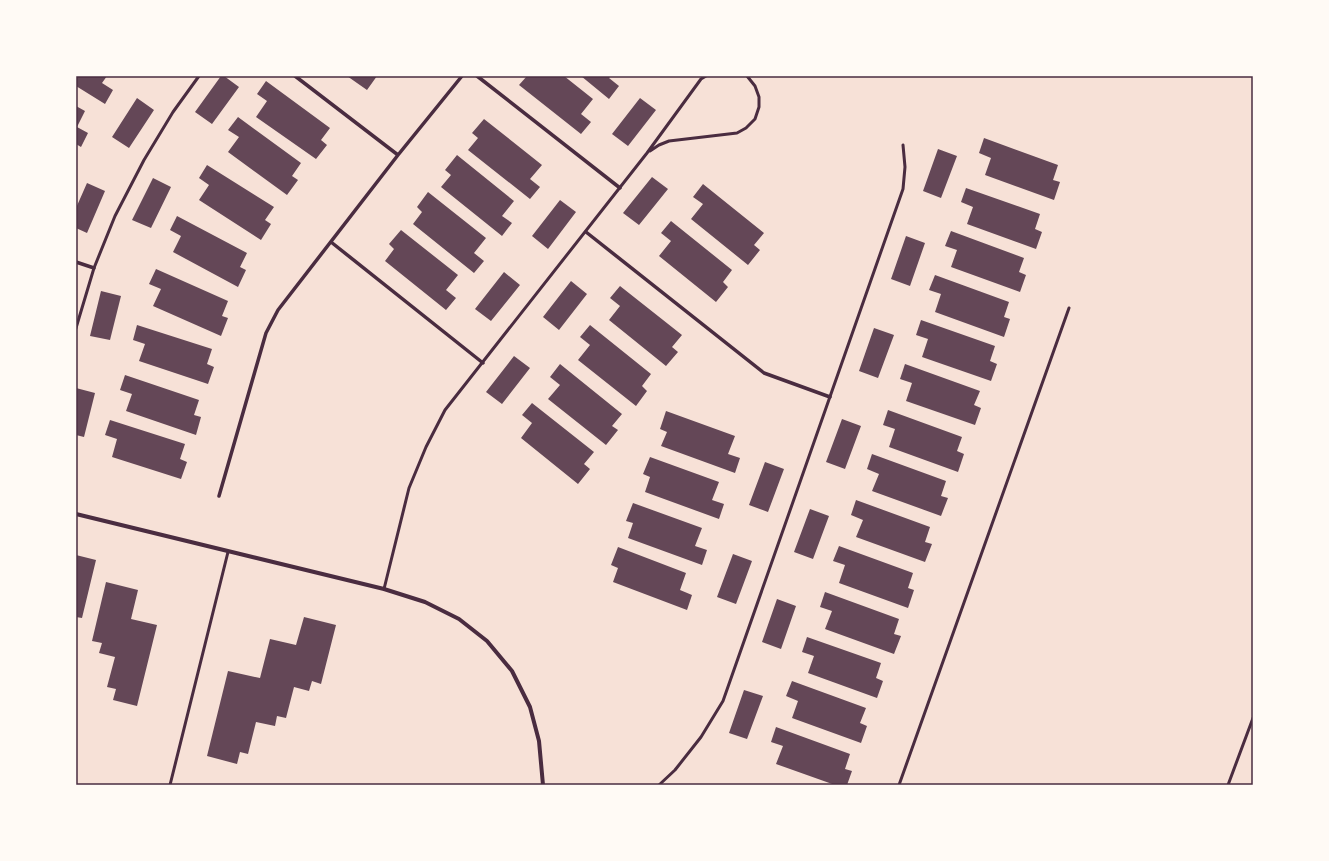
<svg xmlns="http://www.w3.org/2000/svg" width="1329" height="861" font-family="Barlow,sans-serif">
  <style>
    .building { fill: #644757 }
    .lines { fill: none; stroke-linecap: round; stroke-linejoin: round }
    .service { stroke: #4a2c40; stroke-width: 3 }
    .pedestrian { stroke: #4a2c40; stroke-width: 3.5 }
    .minor { stroke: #4a2c40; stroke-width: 4 }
    .neatline { fill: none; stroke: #4a2c40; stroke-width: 1.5 }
  </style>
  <rect width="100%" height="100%" fill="#f7e1d7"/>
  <!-- building -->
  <path class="building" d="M76,76H107L102,83L113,90L105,104L76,86Z
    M221,76H224L239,87L212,124L195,112Z
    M347,76H377L367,90Z
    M527,76H564L593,99L581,114L591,122L581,134L519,85Z
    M581,76H611L609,78L619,86L609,99Z
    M266,81L330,128L321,140L327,145L316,159L256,117L267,101L257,94Z
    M137,98L154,110L129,148L112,137Z
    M640,98L656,110L628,146L612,134Z
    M76,106L85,111L77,127L88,133L81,147L76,144Z
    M238,117L301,163L292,176L298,180L287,195L228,152L239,137L228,130Z
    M484,119L542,165L530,179L540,187L530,199L468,150L478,138L472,133Z
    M984,138L1058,165L1053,180L1060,182L1054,200L985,175L991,158L979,153Z
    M938,149L957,156L941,198L923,191Z
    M457,155L514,201L502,216L512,223L502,236L441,187L451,175L445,170Z
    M207,165L274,207L265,220L271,224L261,240L199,200L209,185L199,178Z
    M652,177L668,189L639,225L623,213Z
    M153,178L171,187L151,228L132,220Z
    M87,183L105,191L87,233L76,228V208Z
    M703,184L764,233L754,245L760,250L748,265L691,219L703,204L693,197Z
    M966,188L1040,214L1035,229L1042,232L1036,249L967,224L973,207L961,202Z
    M428,192L486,238L474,253L484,261L474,273L413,224L422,212L417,207Z
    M560,200L576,212L548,249L532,236Z
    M177,216L247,253L240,267L246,270L238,287L173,252L181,236L170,230Z
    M671,221L732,270L723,282L728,287L716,302L659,256L671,241L661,233Z
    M401,230L458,275L446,290L456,298L446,310L385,261L394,249L389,244Z
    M951,231L1024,258L1019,272L1026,275L1020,292L951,267L957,250L945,246Z
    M906,236L925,243L910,286L891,279Z
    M156,269L228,301L222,316L228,318L221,336L153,306L161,289L149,284Z
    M504,272L520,285L491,321L475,309Z
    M935,275L1009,302L1004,317L1010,319L1004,337L935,312L941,294L929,290Z
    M571,281L587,294L559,330L543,317Z
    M620,286L682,335L672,347L678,352L666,366L609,320L620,306L610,298Z
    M101,291L121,296L110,340L90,336Z
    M921,320L995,346L990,361L997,364L991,381L922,357L928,339L916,335Z
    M137,325L212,349L207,364L214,367L208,384L139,361L145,344L133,340Z
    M590,325L651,374L642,386L647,391L636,406L578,360L590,345L580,337Z
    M874,328L894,335L878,378L859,371Z
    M514,356L530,368L502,404L486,392Z
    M560,364L622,414L612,426L618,430L606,445L548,399L560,385L550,377Z
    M905,364L980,391L974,405L981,408L975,425L906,401L912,383L900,379Z
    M125,375L199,400L194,415L201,417L196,435L126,411L132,394L120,390Z
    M76,388L95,393L84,437L76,435Z
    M532,403L594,452L584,464L590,469L578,484L521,438L532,423L522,415Z
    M888,410L962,437L957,451L964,454L958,472L889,447L895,429L883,425Z
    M666,411L735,436L728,454L740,458L735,473L661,446L667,432L660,429Z
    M842,419L861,426L845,469L826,462Z
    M110,420L185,444L180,459L187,462L181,479L112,457L117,439L105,435Z
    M872,454L946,481L941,496L948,498L941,516L872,491L879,474L867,469Z
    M650,457L719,482L712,500L724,504L719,519L645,492L650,477L643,474Z
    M765,462L784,469L768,512L749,505Z
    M856,500L930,527L925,542L932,544L925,562L856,537L863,520L851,515Z
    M633,503L702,528L695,546L707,550L702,565L628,538L633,523L626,521Z
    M810,509L829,516L813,559L794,552Z
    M839,546L913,573L908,588L914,590L908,608L839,583L845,565L833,561Z
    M618,547L686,573L680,590L692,595L687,610L613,582L618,568L611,565Z
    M733,554L752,561L736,604L717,597Z
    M76,555L96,560L82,618L76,617Z
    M106,582L138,590L131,619L157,625L137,706L113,700L116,689L107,687L115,657L99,653L102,643L92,641Z
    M825,592L899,619L894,634L901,636L894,654L825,629L832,611L820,607Z
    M777,599L796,606L781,649L762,642Z
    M304,617L336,625L321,684L312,681L309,691L294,687L286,718L277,716L275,726L256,722L248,754L240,752L237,764L207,756L228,671L260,678L270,639L296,645Z
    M807,637L881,663L876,678L883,681L877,698L808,673L814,656L802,652Z
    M792,681L866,708L860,723L867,726L861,743L792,718L798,701L786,696Z
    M744,690L763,696L747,739L729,733Z
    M776,727L850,754L845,769L852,771L847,785H835L776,764L783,746L771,742Z"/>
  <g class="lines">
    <!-- service -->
    <path class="service" d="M650,151L659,145L669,141L737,133L746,128L755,119L759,107V97L755,86L747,76
      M76,328L94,268L115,216L144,160L173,112L199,76
      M384,589L409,488L426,447L445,410L647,153L701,79L706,76
      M170,785L228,552
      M659,785L675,770L701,737L723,701L903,189L905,167L903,145
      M899,785L1069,308
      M1228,785L1253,718"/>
    <!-- pedestrian -->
    <path class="pedestrian" d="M295,76L398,155
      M477,76L620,188
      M586,232L764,373L830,397
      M331,242L483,363
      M76,262L94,268
      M219,496L266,333L278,310L398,155L462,76"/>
    <!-- minor -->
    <path class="minor" d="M76,514L384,589L425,602L459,619L487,641L512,671L530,707L539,741L543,785"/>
  </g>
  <!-- border -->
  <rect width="1329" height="861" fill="none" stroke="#fffaf5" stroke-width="154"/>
  <rect x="77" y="77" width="1175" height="707" class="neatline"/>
</svg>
